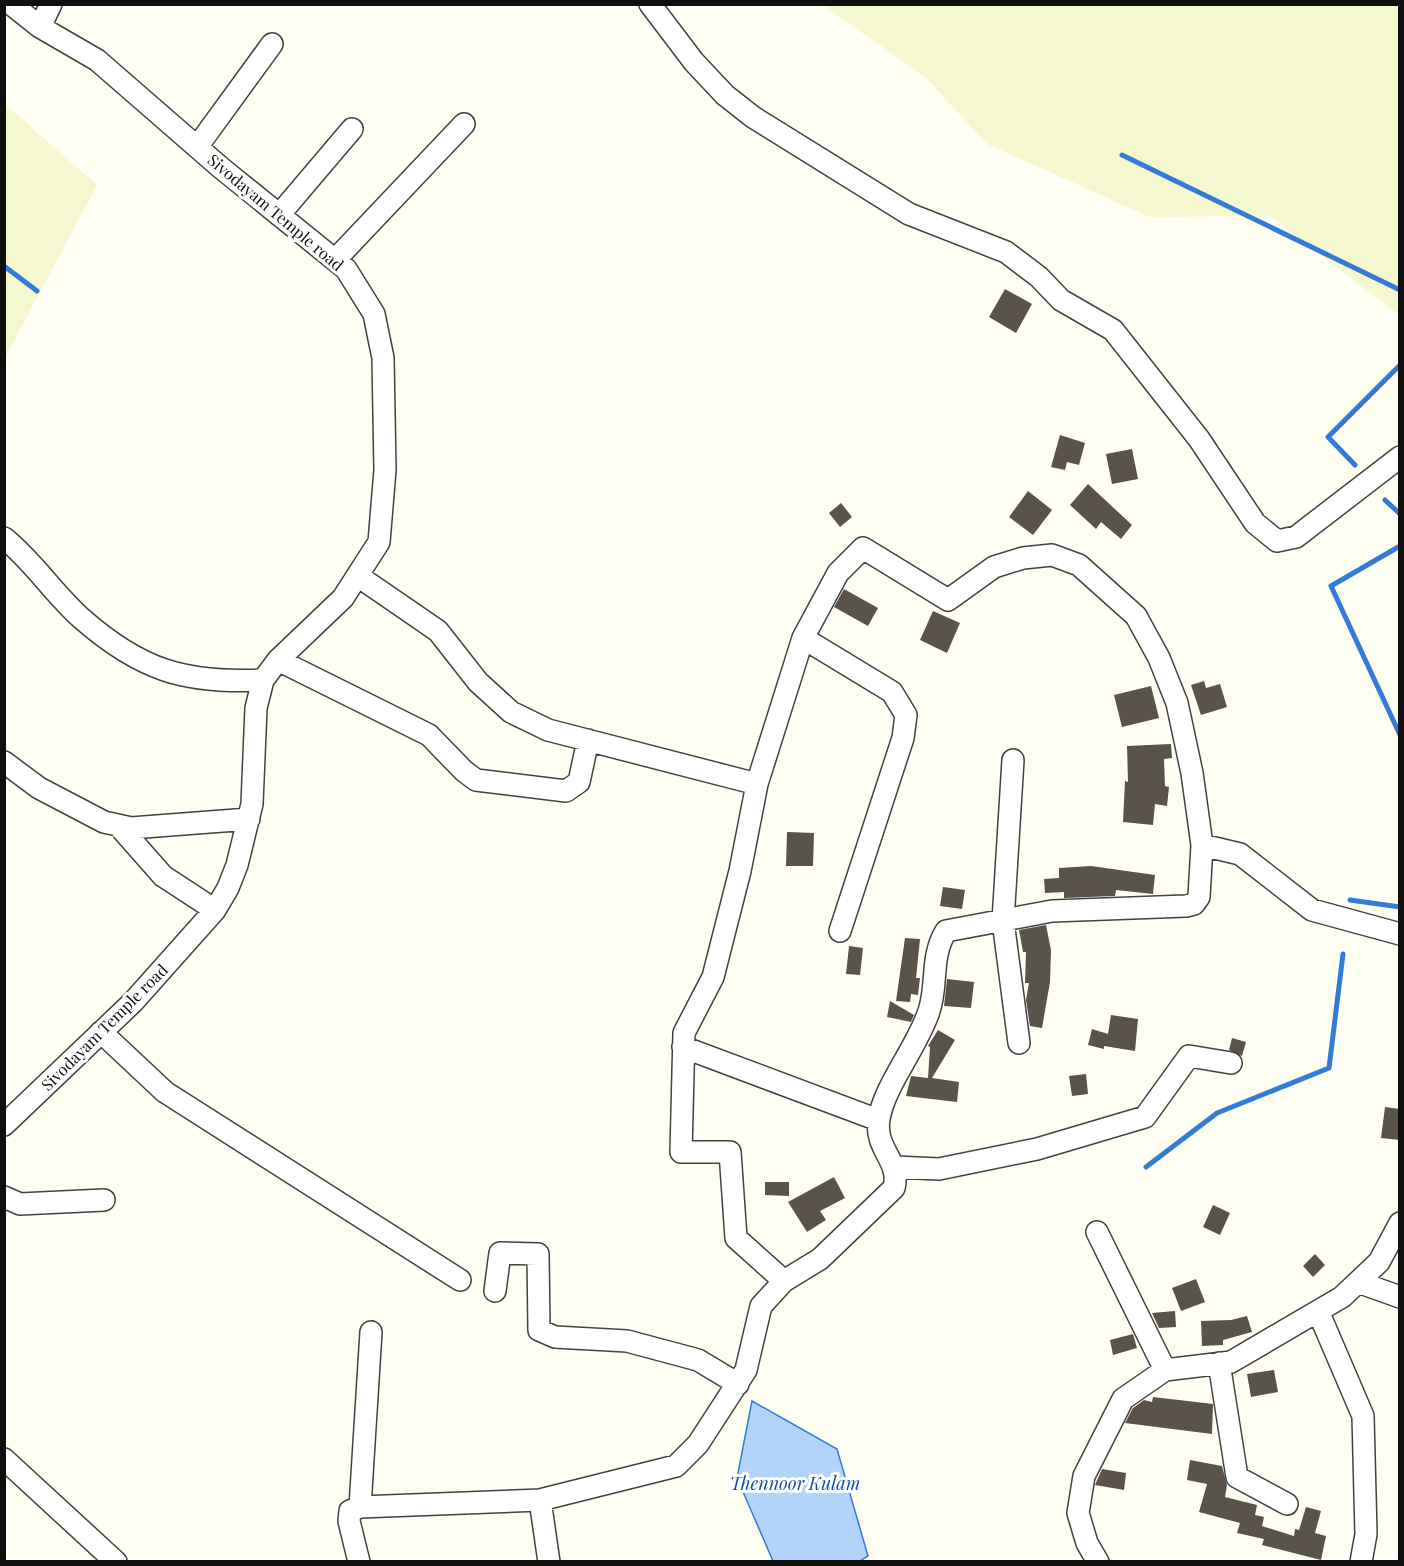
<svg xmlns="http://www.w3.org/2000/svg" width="1404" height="1566" font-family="'Playfair Display',serif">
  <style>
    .farmland { fill: #f5f8cf }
    .water { fill: #b2d4fb; stroke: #327cd8; stroke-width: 1.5 }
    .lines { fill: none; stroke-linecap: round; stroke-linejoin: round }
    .stream { stroke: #327cd8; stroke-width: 5 }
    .building { fill: #59534b }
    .minor-casing { stroke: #424242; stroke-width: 24 }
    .minor { stroke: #fff; stroke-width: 21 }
    .labels { text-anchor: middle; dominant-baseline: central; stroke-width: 6; stroke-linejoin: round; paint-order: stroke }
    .street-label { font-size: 16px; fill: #0f0f0f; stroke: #fff }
    .water-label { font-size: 18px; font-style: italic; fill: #0d4ead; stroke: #fff }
  </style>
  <rect width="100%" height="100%" fill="#fffef2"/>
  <!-- farmland -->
  <path class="farmland" d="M823,5H1399V315L1270,216L1150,217L987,144L927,79Z
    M5,104L97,185L5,358Z"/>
  <!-- water -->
  <path class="water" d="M752,1401L837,1449L868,1556L860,1561H773L737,1478Z"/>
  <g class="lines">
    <!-- stream -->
    <path class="stream" d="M1122,155L1400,290
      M4,266L37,291
      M1355,465L1328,437L1400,365
      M1385,500L1400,514
      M1400,546L1331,586L1400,735
      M1350,900L1400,907
      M1146,1167L1217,1113L1329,1068L1343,954"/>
  </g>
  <!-- building -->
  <path class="building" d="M1005,289L1032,304L1016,333L989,317Z
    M1060,435L1085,443L1079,465L1067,462L1065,470L1051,467Z
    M1132,449L1138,479L1112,484L1106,454Z
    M1088,484L1132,525L1121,539L1101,522L1096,529L1070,505Z
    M1028,491L1052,510L1033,535L1009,517Z
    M841,503L852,517L840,527L829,513Z
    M844,589L878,608L868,626L834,607Z
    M933,611L960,623L947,653L920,640Z
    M1204,681L1206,688L1220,684L1227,707L1201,715L1191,685Z
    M1151,686L1159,718L1122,727L1114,695Z
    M1171,744L1172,758L1164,759L1165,786L1169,787L1167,806L1155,804L1153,825L1123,822L1125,781L1128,782L1127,746Z
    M787,832L814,833L813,866H786Z
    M1091,866L1155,875L1153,894L1116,890L1115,896L1064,898V892L1045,893L1044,879L1059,878V868Z
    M943,887L965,890L962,909L940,906Z
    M1046,925L1051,950L1050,982L1042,1028L1030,1026L1026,1000L1029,983H1025L1026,952H1023L1019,930Z
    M905,938L920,939L916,978H920L918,995L911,994L910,1002L896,1001Z
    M849,946L863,948L860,975L846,974Z
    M947,979L974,982L971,1008L944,1006Z
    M890,1001L914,1015L911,1022L887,1017Z
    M1111,1015L1138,1019L1135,1051L1104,1046V1049L1088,1045L1092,1029L1108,1034Z
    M938,1030L955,1040L932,1078L959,1082L957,1102L906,1096L911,1076L928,1078L930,1047L928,1046Z
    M1232,1038L1246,1042L1242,1056L1229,1050Z
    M1086,1074L1088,1094L1072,1096L1069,1076Z
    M1385,1107L1400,1109V1140L1381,1138Z
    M834,1177L845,1198L820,1211L826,1220L807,1232L788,1202Z
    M765,1182H789V1196L765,1195Z
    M1213,1205L1230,1213L1220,1235L1203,1227Z
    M1315,1254L1325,1265L1313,1277L1303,1266Z
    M1196,1279L1205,1302L1181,1311L1172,1288Z
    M1175,1311L1176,1327L1159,1328L1152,1313Z
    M1247,1316L1252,1332L1223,1340V1345L1202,1346L1201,1321L1231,1320Z
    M1133,1334L1137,1348L1113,1355L1110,1340Z
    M1274,1370L1278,1392L1251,1397L1247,1374Z
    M1153,1397L1213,1404L1212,1434L1125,1423L1133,1408L1144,1400L1152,1402Z
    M1190,1460L1222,1466L1227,1485L1225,1497L1257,1505L1255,1515L1264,1517L1262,1526L1294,1536L1295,1529L1299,1530L1306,1507L1321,1511L1315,1533L1326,1536L1321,1560L1262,1545L1264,1539L1237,1533L1240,1523L1199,1512L1207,1484L1187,1480Z
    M1102,1469L1126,1473L1124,1490L1095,1485Z"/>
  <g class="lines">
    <!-- minor casing -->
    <g class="minor-casing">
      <path id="minor" d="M650,4L694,62L725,95L753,117L909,214L1006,252L1039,277L1061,300L1113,330L1199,439L1255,523L1277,541L1296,537L1400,457
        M40,27L51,4
        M197,147L272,44
        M279,215L352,129
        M335,260L464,124
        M4,538C33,561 54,594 81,618C140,670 185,684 263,680
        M358,576L438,631L478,682L511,712L548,730L757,784
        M803,638L892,692L906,715L903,738L840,931
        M278,660L429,735L464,771L476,780L566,791L579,782L588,740
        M1013,760L1003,921L1019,1043
        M4,762L39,788L104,822L131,828L249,819
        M118,825L163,876L215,910
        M1202,845L1240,854L1312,910L1400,934
        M101,1032L165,1092L460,1280
        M683,1047L878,1120
        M4,1125L133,1002L215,910L228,888L237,865L252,804L256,708L263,680L278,660L343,598L379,542L385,470L383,358L374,314L346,269L220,167L97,60L40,27L11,4
        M895,1167L939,1169L1037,1149L1145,1117L1189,1056L1231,1063
        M4,1197L20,1204L104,1200
        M1097,1232L1165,1370
        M1358,1282L1400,1297
        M495,1291L500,1253L538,1254L539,1330L555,1337L627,1341L698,1360L738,1384
        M1318,1311L1363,1416L1366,1534L1361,1562
        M1219,1363L1237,1477L1287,1504
        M4,1459L116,1562
        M540,1500L549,1562
        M360,1507L371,1332
        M359,1562L349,1521L350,1511L360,1507L540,1500L676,1466L698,1444L746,1370L761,1306L784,1281L820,1259L894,1188C901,1160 874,1150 879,1119C884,1086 918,1046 929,1011C938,985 930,957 946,931L1052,911L1186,906L1194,904L1199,897L1202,845L1192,773L1177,703L1159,658L1136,616L1079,565L1052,555L1023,558L994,567L948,600L863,548L838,573L803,638L757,784L740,871L713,977L684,1033L681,1152H730L736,1238L784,1281
        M1098,1562L1087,1543L1078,1513L1084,1476L1123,1399L1165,1370L1231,1362L1342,1297L1379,1262L1400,1223"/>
    </g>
    <!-- minor -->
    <use href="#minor" class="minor"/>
  </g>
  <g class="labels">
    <!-- street labels -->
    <g class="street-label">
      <text transform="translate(276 212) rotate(40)">Sivodayam Temple road</text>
      <text transform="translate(104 1027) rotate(-45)">Sivodayam Temple road</text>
    </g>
    <!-- water labels -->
    <g class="water-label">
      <text x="795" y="1483">Thennoor Kulam</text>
    </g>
  </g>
  <!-- border -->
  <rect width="1404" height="1566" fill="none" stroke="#0f0f0f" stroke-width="12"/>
</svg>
